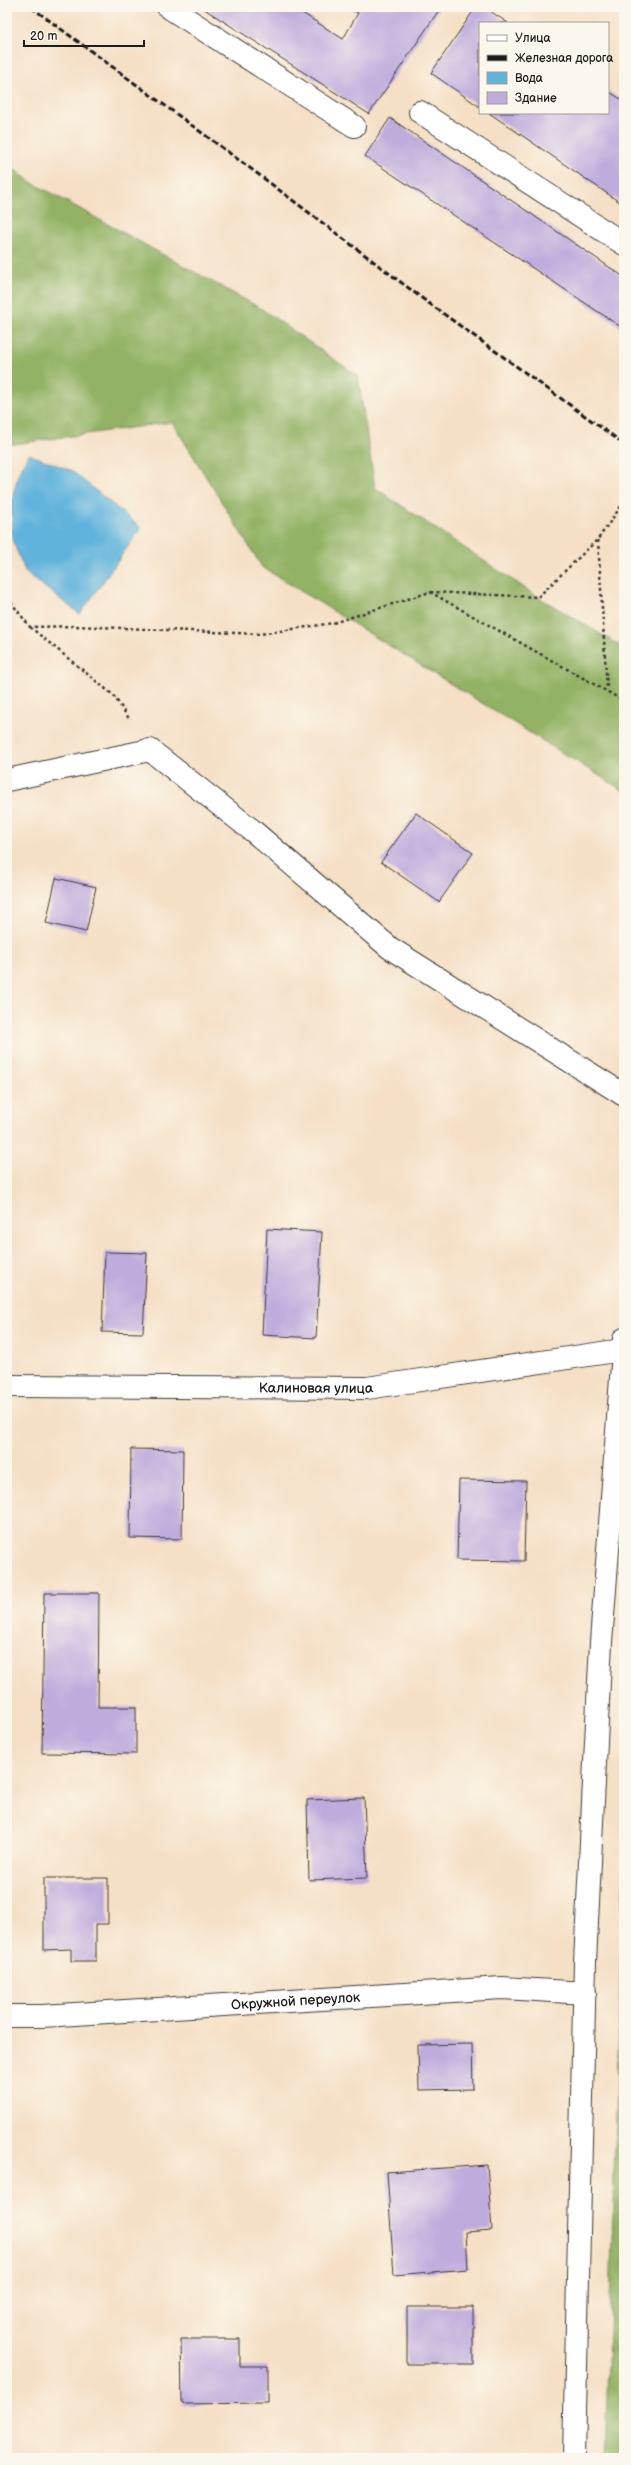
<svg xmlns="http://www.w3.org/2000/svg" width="631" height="2465" font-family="'Balsamiq Sans',sans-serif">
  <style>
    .forest { fill: #93b265; stroke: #586740 }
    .water { fill: #61b3dc; stroke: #3e687c }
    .building { fill: #bfacdd }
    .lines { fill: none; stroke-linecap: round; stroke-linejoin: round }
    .minor-casing { stroke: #3d3936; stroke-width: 24 }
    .path { stroke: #3d3936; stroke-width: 2.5; stroke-dasharray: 3 3; stroke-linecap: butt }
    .minor { stroke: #fff; stroke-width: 22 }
    .rail { stroke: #1c1c1c; stroke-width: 3; stroke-dasharray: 6 3; stroke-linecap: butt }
    .labels { text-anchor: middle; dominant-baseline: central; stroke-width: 3.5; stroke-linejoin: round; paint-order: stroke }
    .street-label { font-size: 14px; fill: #1c1c1c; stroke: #fbf7ec }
  </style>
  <rect width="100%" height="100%" fill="#fbf7ec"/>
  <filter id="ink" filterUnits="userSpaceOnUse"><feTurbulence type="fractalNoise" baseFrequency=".025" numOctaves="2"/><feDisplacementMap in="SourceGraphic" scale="8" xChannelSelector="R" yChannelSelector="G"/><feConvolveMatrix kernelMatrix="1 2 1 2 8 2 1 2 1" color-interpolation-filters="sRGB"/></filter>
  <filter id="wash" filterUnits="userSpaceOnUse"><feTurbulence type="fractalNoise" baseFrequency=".012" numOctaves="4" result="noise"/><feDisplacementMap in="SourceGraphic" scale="16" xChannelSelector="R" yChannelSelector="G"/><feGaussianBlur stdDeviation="0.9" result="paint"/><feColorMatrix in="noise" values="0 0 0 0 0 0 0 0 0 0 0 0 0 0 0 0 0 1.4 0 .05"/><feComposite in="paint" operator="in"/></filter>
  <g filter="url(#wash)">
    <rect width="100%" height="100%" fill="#f5e0c6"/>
    <!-- forest -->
    <path class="forest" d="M7,164L31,182L260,308L358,376L375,488L538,597L624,648V791L262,567L172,422L7,445Z
      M624,1865V2458H605Z"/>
    <!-- water -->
    <path class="water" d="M29,454L72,471L141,528L80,614L26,573L12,539L11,505L18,474Z"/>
    <g id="blocks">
      <!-- building -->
      <path class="building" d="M201,7H293L343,39L358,13L347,7H433L439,10L369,114Z
        M476,7H484L508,23H480V107L431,73Z
        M608,91L624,101V205L489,113H608Z
        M390,118L624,277V329L365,156Z
        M416,813L473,853L439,902L381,862Z
        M56,878L96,887L86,932L46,923Z
        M624,1007V1021L619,1019Z
        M267,1229L322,1232L316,1338L262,1335Z
        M105,1252L147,1253L143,1333L102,1332Z
        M131,1449L183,1450L182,1539L130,1538Z
        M459,1480L526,1481L524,1561L457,1560Z
        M44,1593H99L98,1707H136V1754L42,1753Z
        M364,1798L367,1878L309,1880L307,1800Z
        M44,1878H108V1924H96V1961H71V1949L44,1950Z
        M472,2044L473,2089L419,2090L418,2045Z
        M487,2165L492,2230L466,2232L468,2269L394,2275L387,2172Z
        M407,2307H473V2364H407Z
        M181,2339H240V2366H268V2403L182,2404Z"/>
    </g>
  </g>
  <g filter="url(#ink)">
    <use href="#blocks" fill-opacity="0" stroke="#3d3936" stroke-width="1"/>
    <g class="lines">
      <!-- minor casing -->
      <g class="minor-casing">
        <g id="minor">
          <path d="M168,7L354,126"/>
          <path d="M420,112L624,244"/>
          <path d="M7,780L150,750L253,831L390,948L624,1095"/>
          <path id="s1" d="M7,1386L367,1388L622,1350"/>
          <path id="s2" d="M7,2016H42L502,1988L585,1993"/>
          <path d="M574,2458L585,1962L601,1642L624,1339"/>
        </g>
      </g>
      <!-- path -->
      <path class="path" d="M598,540L607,690
        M430,592L624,701
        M7,597L30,627L76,626L260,634L333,623L430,592L538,597L598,539L624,502
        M30,627L113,695L130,720"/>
      <!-- minor -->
      <use href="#minor" class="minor"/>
      <!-- rail -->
      <path class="rail" d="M31,7L262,177L423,299L624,444"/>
    </g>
  </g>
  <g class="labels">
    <!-- street labels -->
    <g class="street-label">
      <text stroke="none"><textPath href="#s1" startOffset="309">Калиновая улица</textPath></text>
      <text stroke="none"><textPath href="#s2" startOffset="289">Окружной переулок</textPath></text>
    </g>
  </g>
  <!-- margin -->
  <rect width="631" height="2465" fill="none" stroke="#fbf7ec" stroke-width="24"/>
  <!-- legend -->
  <rect x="479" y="22" width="130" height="92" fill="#fbf7ec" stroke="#a29f99"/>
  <rect x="487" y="35" width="20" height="6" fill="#ffffff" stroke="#a29f99"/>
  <text x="515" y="42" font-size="12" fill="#1c1c1c">Улица</text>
  <rect x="487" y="55" width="20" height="6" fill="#1c1c1c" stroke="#a29f99"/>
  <text x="515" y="62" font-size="12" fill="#1c1c1c">Железная дорога</text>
  <rect x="487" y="72" width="20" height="12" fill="#61b3dc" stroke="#a29f99"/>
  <text x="515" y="82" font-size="12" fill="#1c1c1c">Вода</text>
  <rect x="487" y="92" width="20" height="12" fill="#bfacdd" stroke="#a29f99"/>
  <text x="515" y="102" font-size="12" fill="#1c1c1c">Здание</text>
  <!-- scale -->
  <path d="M24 40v6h120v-6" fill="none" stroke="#1c1c1c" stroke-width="2"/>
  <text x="30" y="40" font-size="12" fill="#1c1c1c" stroke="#fbf7ec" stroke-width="3" paint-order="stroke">20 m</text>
</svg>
